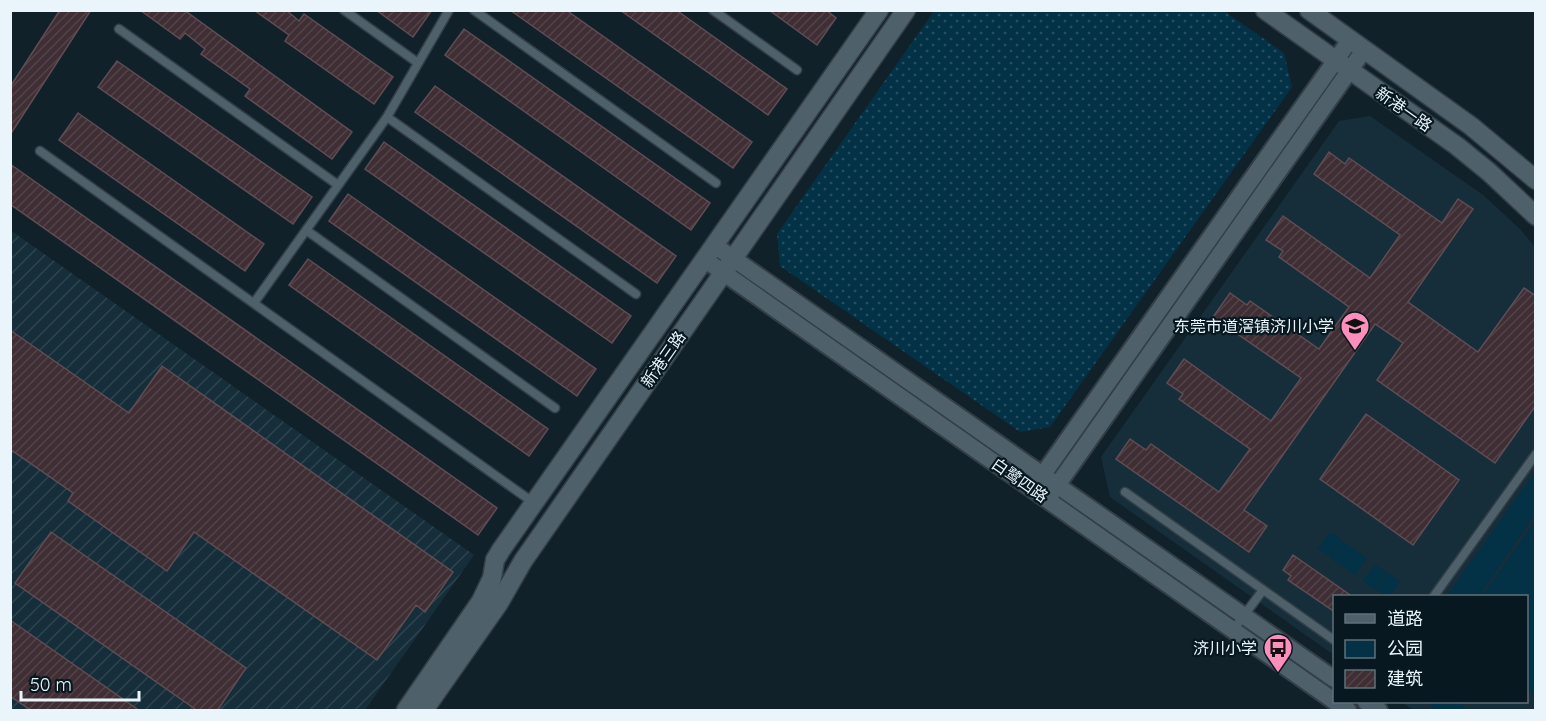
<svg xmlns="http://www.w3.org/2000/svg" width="1546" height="721" font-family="Quicksand,'Noto Sans SC',sans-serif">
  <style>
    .built { fill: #162e3a }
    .industrial { fill: url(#industrial-furrows) }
    .grass { fill: url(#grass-dots) }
    .green { fill: #033145 }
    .building { fill: url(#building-hatch); stroke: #604d54; stroke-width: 1.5 }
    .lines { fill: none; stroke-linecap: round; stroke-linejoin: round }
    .service-casing { stroke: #333e46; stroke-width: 11 }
    .minor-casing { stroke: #333e46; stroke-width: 20 }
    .tertiary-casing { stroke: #333e46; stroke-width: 21 }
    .service { stroke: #4e616b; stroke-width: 8 }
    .minor { stroke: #4e616b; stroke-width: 16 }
    .tertiary { stroke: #4e616b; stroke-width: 18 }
    .labels { text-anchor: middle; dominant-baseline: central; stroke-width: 4.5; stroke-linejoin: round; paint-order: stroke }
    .street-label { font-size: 16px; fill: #eaf5fb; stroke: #071821 }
    .poi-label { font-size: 16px; fill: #eaf5fb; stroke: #071821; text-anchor: end }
  </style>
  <defs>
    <pattern id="industrial-furrows" width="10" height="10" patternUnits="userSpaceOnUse" patternTransform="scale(1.5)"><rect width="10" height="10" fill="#162e3a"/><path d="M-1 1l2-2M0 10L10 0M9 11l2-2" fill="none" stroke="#2d434e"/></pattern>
    <pattern id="grass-dots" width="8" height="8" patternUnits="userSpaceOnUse" patternTransform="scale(1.5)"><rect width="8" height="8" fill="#033145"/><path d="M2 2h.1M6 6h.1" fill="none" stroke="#284f61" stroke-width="1.8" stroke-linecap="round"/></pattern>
    <pattern id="building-hatch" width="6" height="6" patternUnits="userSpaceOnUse" patternTransform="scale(1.5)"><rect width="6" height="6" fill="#402e35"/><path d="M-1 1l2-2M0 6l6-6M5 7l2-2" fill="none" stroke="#524349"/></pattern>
  </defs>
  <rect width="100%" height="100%" fill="#11212a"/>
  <!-- built -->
  <path class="built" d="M1370,116L1483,195L1520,229L1535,247V710H1414L1401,702H1526V596H1334V655L1110,497L1101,457L1339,121Z"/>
  <!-- industrial -->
  <path class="industrial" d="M10,230L474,555L365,710H11Z"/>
  <!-- grass -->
  <path class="grass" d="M934,11H1224L1284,53L1292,87L1050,427L1020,432L780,266L777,234Z"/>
  <!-- green -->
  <path class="green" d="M1535,472V514L1479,596H1447Z
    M1535,521L1536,695H1535L1527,689L1526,596H1482Z
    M1330,532L1342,540L1330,557L1318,549Z
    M1342,541L1367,558L1355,575L1343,567L1347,561L1342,566L1330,558Z
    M1375,564L1387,573L1375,590L1363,581Z
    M1388,573L1400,581L1390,596H1385L1376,590Z
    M1429,702H1458L1467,710H1434Z"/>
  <!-- building -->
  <path class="building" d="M60,10H91L10,135V87Z
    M140,10H184L352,132L332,159L245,96L250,89L201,54L205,49L185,33L180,39Z
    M254,10H286L299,21L304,14L393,77L374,104L285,41L289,35Z
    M376,10H432L413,37Z
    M510,10H566L752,142L733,168Z
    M620,10H676L787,89L768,115Z
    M769,10H826L836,18L817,45Z
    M464,29L710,203L691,230L445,55Z
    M117,61L312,197L293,224L98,87Z
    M435,86L676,256L657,283L415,112Z
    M78,113L264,244L245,271L59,140Z
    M384,142L631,316L612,343L365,169Z
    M1329,152L1345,164L1349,158L1442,223L1458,199L1473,209L1408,302L1478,352L1524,288L1536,296V405L1495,463L1377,380L1403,343L1375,324L1244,510L1267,526L1249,552L1116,459L1130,439L1146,450L1151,444L1219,492L1250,449L1179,399L1183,394L1167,383L1184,359L1271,421L1301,378L1213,317L1230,293L1247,305L1250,301L1319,349L1349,307L1279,257L1283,251L1266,240L1283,216L1370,278L1400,235L1314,174Z
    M10,164L497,508L478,535L10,204Z
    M348,194L596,369L577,396L329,221Z
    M308,259L548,429L529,456L289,285Z
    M10,330L129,413L162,366L453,572L425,612L416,605L377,660L194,532L167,571L68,501L73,493L10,449Z
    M1366,414L1459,480L1413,545L1320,479Z
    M51,532L246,668L217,711H198L15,583Z
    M1293,555L1353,597H1335V612L1288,580L1291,576L1283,570Z
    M10,620L140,711H32L10,696Z"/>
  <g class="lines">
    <!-- service casing -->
    <g class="service-casing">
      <path id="service" d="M344,10L418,63
        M474,10L716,183
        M713,10L797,70
        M119,29L338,185
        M387,117L636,294
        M40,151L534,503
        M306,230L555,408
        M254,303L387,117L449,10
        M1125,492L1334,640
        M1434,596L1536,454
        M1233,630L1263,590"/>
    </g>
    <!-- minor casing -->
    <g class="minor-casing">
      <path id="minor" d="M714,245L1334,679
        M704,259L1334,701
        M1037,483L1350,40
        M1051,494L1364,50
        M1335,702L1348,710
        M1366,702L1379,710"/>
    </g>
    <!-- tertiary casing -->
    <g class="tertiary-casing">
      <path id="tertiary" d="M1265,10L1457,146L1489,172L1536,216
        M1309,10L1471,126L1536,180
        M406,710L481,601L492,578L495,560L501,550L879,10
        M424,710L499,603L523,561L906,10"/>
    </g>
    <!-- service -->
    <use href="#service" class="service"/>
    <!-- minor -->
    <use href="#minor" class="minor"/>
    <!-- tertiary -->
    <use href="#tertiary" class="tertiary"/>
  </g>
  <!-- icons -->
  <defs>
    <g id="school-pin" transform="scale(1.5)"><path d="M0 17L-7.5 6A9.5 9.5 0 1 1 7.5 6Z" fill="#fe8ebc" stroke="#071821"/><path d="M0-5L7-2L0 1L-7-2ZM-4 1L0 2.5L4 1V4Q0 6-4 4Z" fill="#111"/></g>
    <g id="bus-pin" transform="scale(1.5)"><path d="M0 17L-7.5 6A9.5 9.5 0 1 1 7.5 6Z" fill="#fe8ebc" stroke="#071821"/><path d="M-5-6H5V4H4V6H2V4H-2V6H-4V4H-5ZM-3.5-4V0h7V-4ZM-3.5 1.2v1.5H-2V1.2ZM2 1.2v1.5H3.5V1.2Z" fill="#111"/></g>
  </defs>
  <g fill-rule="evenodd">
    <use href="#school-pin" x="1355" y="326"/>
    <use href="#bus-pin" x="1278" y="648"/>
  </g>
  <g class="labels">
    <!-- street labels -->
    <g class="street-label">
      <text transform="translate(1404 109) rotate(35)">新港一路</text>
      <text transform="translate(663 359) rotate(-55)">新港三路</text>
      <text transform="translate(1020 480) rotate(35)">白鹭四路</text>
    </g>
    <!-- poi labels -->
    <g class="poi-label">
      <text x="1334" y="326">东莞市道滘镇济川小学</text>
      <text x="1257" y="648">济川小学</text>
    </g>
  </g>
  <!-- border -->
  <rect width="1546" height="721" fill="none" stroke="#eaf5fb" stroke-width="24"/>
  <!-- legend -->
  <rect x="1333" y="595" width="195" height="108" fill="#071821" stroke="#627078" stroke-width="1.5"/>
  <rect x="1345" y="614" width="30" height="9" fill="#4e616b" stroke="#627078" stroke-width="1.5"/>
  <text x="1387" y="625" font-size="18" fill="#eaf5fb">道路</text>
  <rect x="1345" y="640" width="30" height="18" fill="#033145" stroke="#627078" stroke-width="1.5"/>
  <text x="1387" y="655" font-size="18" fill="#eaf5fb">公园</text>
  <rect x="1345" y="670" width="30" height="18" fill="url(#building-hatch)" stroke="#627078" stroke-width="1.5"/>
  <text x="1387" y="685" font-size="18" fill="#eaf5fb">建筑</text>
  <!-- scale -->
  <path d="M21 691v9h118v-9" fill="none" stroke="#eaf5fb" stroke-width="3"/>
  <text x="30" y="691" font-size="18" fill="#eaf5fb" stroke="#071821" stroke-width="4.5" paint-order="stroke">50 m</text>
</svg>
